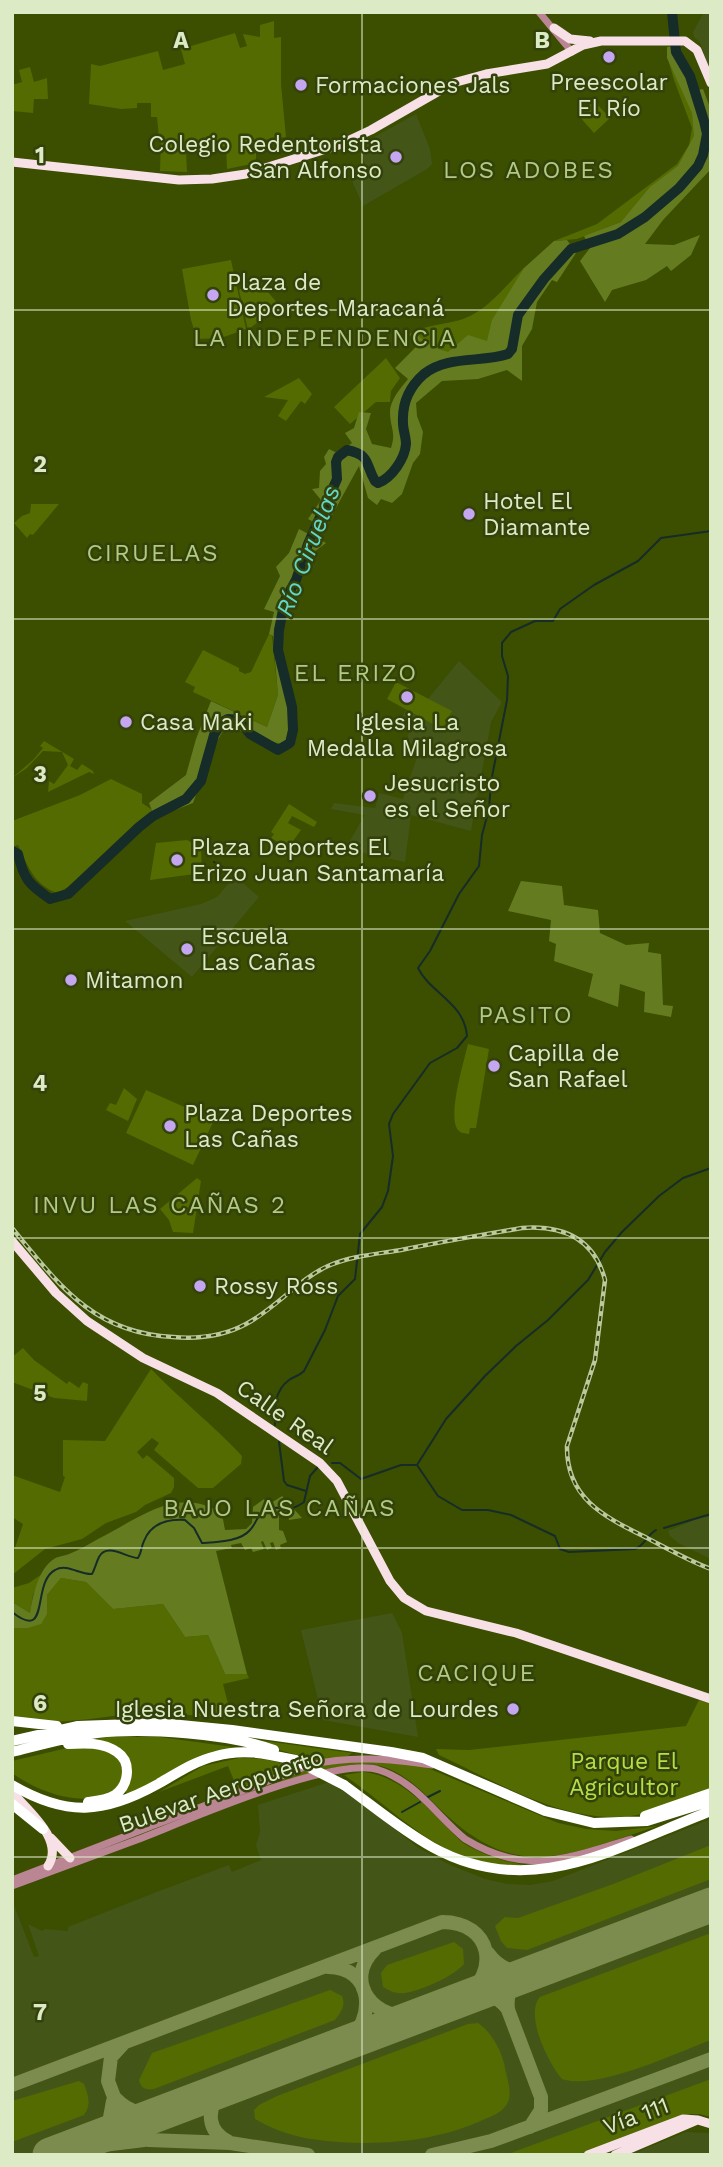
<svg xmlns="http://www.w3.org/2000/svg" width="723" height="2167" font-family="'Work Sans',sans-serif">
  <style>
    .built { fill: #445518 }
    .green { fill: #546b01 }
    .forest { fill: #647c1f }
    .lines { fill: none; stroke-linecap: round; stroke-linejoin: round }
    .stream { stroke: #152c29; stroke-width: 2 }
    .river { stroke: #152c29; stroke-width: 10 }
    .taxiway { stroke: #7c8c4e; stroke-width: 14 }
    .runway { stroke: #7c8c4e; stroke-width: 35 }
    .minor { stroke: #bb8693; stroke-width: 7 }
    .major { stroke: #f7e1e6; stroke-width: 9 }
    .highway { stroke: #fff; stroke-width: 10 }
    .rail-casing { stroke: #bbca9d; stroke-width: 4.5 }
    .rail { stroke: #33420a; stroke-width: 2; stroke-dasharray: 5; stroke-linecap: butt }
    .highway-bridge { stroke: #fff; stroke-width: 10 }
    .grid { fill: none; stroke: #ddeac6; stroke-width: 2; stroke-opacity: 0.55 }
    .poi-dot { fill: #c5a6f0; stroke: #33420a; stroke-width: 2.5 }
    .labels { text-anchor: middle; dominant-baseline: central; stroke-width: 5; stroke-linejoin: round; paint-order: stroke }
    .poi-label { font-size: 23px; fill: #ddeac6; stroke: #33420a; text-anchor: start }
    .street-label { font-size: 23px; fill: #ddeac6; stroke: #33420a }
    .park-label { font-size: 23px; fill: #b6df47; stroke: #33420a }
    .neighbourhood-label { font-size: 24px; letter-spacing: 2px; fill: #b3ca82; stroke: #33420a }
    .water-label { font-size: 24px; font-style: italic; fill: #63d7c7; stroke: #33420a }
    .grid-label { font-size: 23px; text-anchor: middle; font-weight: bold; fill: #ddeac6; stroke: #33420a; stroke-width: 5; stroke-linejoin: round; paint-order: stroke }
  </style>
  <rect width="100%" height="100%" fill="#3c4e00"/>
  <!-- built -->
  <path class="built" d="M704,12H711L710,71L700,42L694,37L693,32Z
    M416,114L430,149L432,164L427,169L363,206L352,181L369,174L358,146Z
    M459,661L502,702L491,722L471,831L411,815L405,862L345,849L365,815L331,809L334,803L375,808L379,793L403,799L420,748L407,744L410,722L402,717L406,710L442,728L451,711L428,699Z
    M235,876L259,897L192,977L125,921L201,904L217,897Z
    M701,1517H711V1559L678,1543L670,1536L668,1531Z
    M392,1613L402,1633L418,1737L323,1720L301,1630Z
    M329,1782L362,1803L417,1847L448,1864L485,1879L507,1884L530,1885L553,1881L711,1819V2117L700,2114H690L582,2155H12V1900L34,1957L39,1956L28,1924L42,1931L45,1929L68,1931V1927L159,1891L229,1865L232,1872L261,1860L256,1845L260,1832L258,1805Z
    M686,2132L711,2133V2155H630Z"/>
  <!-- green -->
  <path class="green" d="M274,21V38L281,37V84L286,137L256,141V163L227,169L226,146L186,152L187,172L160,171L161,138H159L157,117H151V103H137V108L121,109L89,104L91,64L100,66L158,51L163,70L185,64L181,49L235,33L240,48L247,46L243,34L260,37V25Z
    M674,53L687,80L698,151L621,222L577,239L554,241L597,224L677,164L689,145L692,128L674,80L667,56Z
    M30,67L34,82L47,78L48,99H34L33,113L12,111V85L22,82L19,70Z
    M594,101L610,118L594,133L578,115Z
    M231,260L246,329L221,338L197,339L191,320L182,269Z
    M524,268L539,283L507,352L410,353L419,344L409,334C427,324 445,325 463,319C487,311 506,285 524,268Z
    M256,278L279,305L248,330L239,290Z
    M386,358L400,378L391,391L390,402H376L350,424L334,407Z
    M299,378L312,394L305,404L301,401L286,421L278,416L288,400L264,397Z
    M31,504H59L33,535L30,534L27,538L14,523L22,516L30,513Z
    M269,634L272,636L278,695L267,727L193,692L195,687L185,682L203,650L239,668V671L245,674L251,672Z
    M396,682L452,711L442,729L387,699Z
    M44,741L74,759L70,766L77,770L82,764L93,771L94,774L89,772L48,792L49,781L54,784L68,765L62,752L43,751L27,768L12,778L33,760L43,748L40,746Z
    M111,779L142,794V803L154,811L68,887L57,893C33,884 28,866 18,845L12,847V821L80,795Z
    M289,804L317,822L314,827L292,816L288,823L301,830L288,848L271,838L274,834L271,832Z
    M187,840L201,848L202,873L150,880L156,843Z
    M468,1044L489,1049L476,1128H470L469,1134C464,1133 462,1134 458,1130C447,1117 464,1061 468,1044Z
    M124,1088L137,1099L128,1121L106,1110L110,1103L116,1105Z
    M146,1090L214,1120L193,1165L126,1133Z
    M197,1178L201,1181L193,1233L173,1232L169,1220L160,1209Z
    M23,1348L34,1360L67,1384L69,1381L79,1388L83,1382L88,1384L87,1401L54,1398L12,1382V1357Z
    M151,1369C180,1399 213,1425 242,1456L241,1464L213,1488H198L154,1450L159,1443L152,1438L137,1452L143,1459L147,1455L174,1478V1487L171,1493L145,1505L136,1512L106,1523L82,1539L45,1549L12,1575V1557L23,1524L12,1517V1475L60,1492L65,1477L63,1476V1440L105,1441Z
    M42,1574L33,1595L30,1613L12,1602V1588L29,1583Z
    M61,1578L86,1582L113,1609L163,1604L185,1637L208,1635L225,1674H247L249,1678L223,1684L232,1719C203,1717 174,1712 146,1713C101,1715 57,1729 12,1716V1628H28L47,1614V1595Z
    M699,1700L711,1703V1789C682,1799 649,1817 617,1817C554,1818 495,1781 439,1755L436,1749L469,1750L686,1726Z
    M108,1737H160L240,1748L127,1795L125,1790L129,1765L89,1740Z
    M235,1737L352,1753L348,1756L313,1763L293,1754Z
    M80,1745C98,1749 125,1751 122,1776C121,1784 117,1789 110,1793C81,1808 36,1791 12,1773V1761Z
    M239,1758C259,1758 277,1760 295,1768L238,1790L228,1766L159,1792L203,1766Z
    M361,1760L423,1766L558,1823L586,1829L616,1831L658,1826C567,1854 519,1885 441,1810C423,1792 403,1770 376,1765C342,1758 276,1786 241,1796L315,1767Z
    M363,1772C405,1776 434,1816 463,1843C486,1857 509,1863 536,1867C441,1868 414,1824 344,1775Z
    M711,1845V1879L527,1950L507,1948L501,1941L495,1926L505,1917L518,1918L616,1883Z
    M711,1933V2040C676,2053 596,2091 562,2079C549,2064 524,2015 540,1997Z
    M454,1942L463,1949L464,1964C454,1976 421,1991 404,1993C396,1994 390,1991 383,1987L381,1973L387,1965Z
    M330,1990L342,1996C346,2005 341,2012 335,2020L154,2089C146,2090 141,2089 139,2080L152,2053Z
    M478,2023C491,2031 503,2053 505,2068C507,2078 513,2094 507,2104C502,2112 493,2116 485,2119C432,2144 368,2147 311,2139C292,2136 272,2129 255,2119L254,2110L259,2105L277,2096L468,2024Z
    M711,2079V2117L700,2114H690L582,2155H505Z
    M79,2081L84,2084C88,2095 92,2104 84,2115L12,2142V2101Z"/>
  <!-- forest -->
  <path class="forest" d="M674,46L693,91L703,89L711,110V169L663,220L645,244L674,245L700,235L691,255L671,271L667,266L646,280L612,290L605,302L580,261L590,248L584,236L621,222L650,187L678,166L694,136L692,113L667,58V47Z
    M567,240L576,253L557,282L552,280L537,302L532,329L522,346V381L507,370L478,379L442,381L416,403L417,416L423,432L420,454L413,463L402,494L392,503L381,499L377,505L368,498L359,466L325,528L308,519L321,500L312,489L319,488L320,471L326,464L324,457L329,449L337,453L352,443L345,433L354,428L359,412L371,413L366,429L372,444L391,448C396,432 391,430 390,414C389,401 400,389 408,379L395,368L416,347L411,339L417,335L433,347L448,352L468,335L487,341L492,320L524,268L554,241Z
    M299,529L326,543L310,555L284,625L282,650L296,722L292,748L226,726L214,746L193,803L155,818L149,803L186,775L196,739L211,701L267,727L278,695L273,636L269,634L274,612L264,609L280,576L276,567L289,553Z
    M521,881L562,886L564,905L598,910L600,933L626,945L649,943L648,952L661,954L663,1005L673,1006L671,1017L644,1012L645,992L620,984L618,1007L588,996L593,974L554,961L556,944L549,941L551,920L508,911Z
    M282,1496L302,1518L289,1520L288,1515L279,1516V1530L283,1531L287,1542L280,1545L281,1548L276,1550L273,1542L270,1543L272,1548L267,1550L263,1541L261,1542L264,1549L253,1552L251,1548L245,1550L241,1543L231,1545L232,1548L216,1551L247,1674H225L208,1635L185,1637L163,1604L113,1609L86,1582L61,1578L47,1595V1614L41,1624L28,1628H12V1602L30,1613C33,1596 38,1569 54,1559C58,1556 64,1556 69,1554C79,1550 89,1544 98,1539C138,1519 179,1484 222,1514L225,1530L246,1529L252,1523L253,1507L264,1499L268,1505Z"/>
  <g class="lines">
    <!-- stream -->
    <path class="stream" d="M214,862L236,875
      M275,1425C274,1409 274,1391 289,1380C295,1376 299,1376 304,1371L325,1330L338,1296L355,1279L360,1234L382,1207L388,1191L393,1156L389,1124L393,1114L430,1063L457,1048L467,1036C464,1002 430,993 418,968L430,951L459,894L479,866L482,835L489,809L491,782L507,700L508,676L502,656V643L511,632L535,621H553L560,609L594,585L638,561L661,538L711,531
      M279,1442L284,1481L287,1485L306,1491
      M332,1463H340L361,1479L401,1465H417L438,1496L462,1510H488L511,1515L555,1536L560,1549L569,1552L635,1549C645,1545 647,1535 656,1530
      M417,1465L446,1419L485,1376L516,1346L548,1320L588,1280L605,1252L622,1232L659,1196L683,1178L711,1168
      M664,1528L711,1514
      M12,1612C51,1643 31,1583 55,1570C67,1563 80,1575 92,1574C95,1569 96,1563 99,1557C107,1542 127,1558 138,1558C142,1552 141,1547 144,1541C151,1523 168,1519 185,1520L194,1528L202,1543C216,1542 240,1542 250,1530C257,1523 257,1513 267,1509C284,1504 286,1515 304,1502L310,1476L317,1468
      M428,1797L440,1791
      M402,1812L420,1802"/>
    <!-- river -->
    <path class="river" d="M12,851L18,854C24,880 29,884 50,899L68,894L139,827L153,816L186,799L201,781L214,735L222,722L228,719L239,720L250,734L278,750L290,743L293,730L292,707L278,650L279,630L285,600L296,580L308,544L337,479L336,462L338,457L347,450C371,455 365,464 375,481L378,483C392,478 405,458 406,444C406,437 403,430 403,423C402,404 409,387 424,374C448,355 481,363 508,354L512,349L518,315L544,279L571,249L618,234L645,217L679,188L698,166L703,155L707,134L704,121L690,76L676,52L672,12"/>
    <!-- taxiway -->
    <path class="taxiway" d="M375,1949C341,1982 376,2023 417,2016
      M488,1953C501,1971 519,1976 540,1970
      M488,1957L541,2097V2110L530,2127
      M328,1967C373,1967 377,2019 346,2043
      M123,2044L111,2057L108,2081L125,2126L134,2135L149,2140L230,2143L308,2155
      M12,2085L442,1922C492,1922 501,1972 463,1999C482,1993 494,1992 508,2009C506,1993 512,1984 525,1976
      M220,2091C207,2110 206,2131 229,2142
      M115,2098C131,2115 146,2115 168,2111
      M95,2138L109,2123L113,2101
      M55,2155L95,2146L144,2140
      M432,2155L491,2141L711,2059"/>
    <!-- runway -->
    <path class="runway" d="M50,2155L711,1905"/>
    <!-- minor -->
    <path class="minor" d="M539,12L572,52
      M12,1880L310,1765C352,1755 390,1759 432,1765
      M12,1886C55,1870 99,1854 142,1838C188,1820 336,1755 379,1770C415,1781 437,1816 465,1839C527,1877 567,1858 631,1839"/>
    <!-- major -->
    <path class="major" d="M554,28L570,39L590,41
      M12,162L179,180L212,179L246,174L339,145L371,130L453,83L486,74L547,64L583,45L601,41H685L697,50L711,83
      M12,1241L56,1293L87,1321L143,1358L217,1393L320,1463L337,1481L390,1581L404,1598L426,1611L516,1633L711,1699
      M12,1792C28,1811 65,1840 48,1866
      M51,1838L70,1858
      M588,2155L683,2119L698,2120L711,2124
      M615,2155L697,2120"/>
    <!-- highway -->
    <path class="highway" d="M12,1721L57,1726
      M12,1741L78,1726L160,1723L232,1730L391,1752L423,1758L545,1811L594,1823L647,1821L711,1801
      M68,1744C84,1743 103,1742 117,1752C132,1762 129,1785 115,1795C107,1800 97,1801 88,1802
      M12,1752C40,1745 68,1737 97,1733C145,1728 228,1733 274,1750
      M12,1785C67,1817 104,1814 158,1784C177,1773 195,1761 216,1756C243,1748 268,1754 295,1760
      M344,1785C373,1806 400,1829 432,1847C531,1902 616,1847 711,1811
      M12,1804L43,1829
      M645,1816L711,1793"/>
    <!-- rail casing -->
    <g class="rail-casing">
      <path id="rail" d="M12,1228C59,1285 93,1333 173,1337C197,1339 224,1336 246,1324C275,1309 299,1279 328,1266C351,1256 377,1254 401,1250C441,1242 481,1235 522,1228C562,1225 594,1238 605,1280L595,1360L567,1446C566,1499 605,1517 647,1538C668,1549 689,1561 711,1569"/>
    </g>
    <!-- rail -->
    <use href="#rail" class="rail"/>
    <!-- highway-bridge -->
    <path class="highway-bridge" d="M295,1760L344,1785"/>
  </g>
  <!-- grid -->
  <path class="grid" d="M362,12V2155M12,310H711M12,619H711M12,929H711M12,1238H711M12,1548H711M12,1857H711"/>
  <!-- markers -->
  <g class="poi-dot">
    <circle cx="609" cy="57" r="7"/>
    <circle cx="301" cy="85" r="7"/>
    <circle cx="396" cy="157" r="7"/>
    <circle cx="213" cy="295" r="7"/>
    <circle cx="469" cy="514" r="7"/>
    <circle cx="407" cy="697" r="7"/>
    <circle cx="126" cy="722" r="7"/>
    <circle cx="370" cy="796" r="7"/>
    <circle cx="177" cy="860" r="7"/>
    <circle cx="187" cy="949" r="7"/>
    <circle cx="71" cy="980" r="7"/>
    <circle cx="494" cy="1066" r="7"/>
    <circle cx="170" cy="1126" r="7"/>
    <circle cx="200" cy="1286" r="7"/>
    <circle cx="513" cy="1709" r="7"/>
  </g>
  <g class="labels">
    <!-- poi labels -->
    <g class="poi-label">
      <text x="609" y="82" text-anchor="middle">Preescolar<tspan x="609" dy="26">El Río</tspan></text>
      <text x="315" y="85">Formaciones Jals</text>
      <text x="382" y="144" text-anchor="end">Colegio Redentorista<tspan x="382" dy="26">San Alfonso</tspan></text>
      <text x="227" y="282">Plaza de<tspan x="227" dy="26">Deportes Maracaná</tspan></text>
      <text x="483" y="501">Hotel El<tspan x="483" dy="26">Diamante</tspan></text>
      <text x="140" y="722">Casa Maki</text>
      <text x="407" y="722" text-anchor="middle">Iglesia La<tspan x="407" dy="26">Medalla Milagrosa</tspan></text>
      <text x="384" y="783">Jesucristo<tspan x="384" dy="26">es el Señor</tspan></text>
      <text x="191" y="847">Plaza Deportes El<tspan x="191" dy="26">Erizo Juan Santamaría</tspan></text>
      <text x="201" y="936">Escuela<tspan x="201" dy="26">Las Cañas</tspan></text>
      <text x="85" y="980">Mitamon</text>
      <text x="508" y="1053">Capilla de<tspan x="508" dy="26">San Rafael</tspan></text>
      <text x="184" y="1113">Plaza Deportes<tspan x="184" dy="26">Las Cañas</tspan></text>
      <text x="214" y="1286">Rossy Ross</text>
      <text x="499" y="1709" text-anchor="end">Iglesia Nuestra Señora de Lourdes</text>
    </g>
    <!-- street labels -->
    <g class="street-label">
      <text transform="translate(285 1417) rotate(35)">Calle Real</text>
      <text transform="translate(221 1791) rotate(-19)">Bulevar Aeropuerto</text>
      <text transform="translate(636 2116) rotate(-20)">Vía 111</text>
    </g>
    <!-- park labels -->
    <g class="park-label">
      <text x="624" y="1761">Parque El<tspan x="624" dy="26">Agricultor</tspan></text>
    </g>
    <!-- neighbourhood labels -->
    <g class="neighbourhood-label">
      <text x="529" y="170">LOS ADOBES</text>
      <text x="325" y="338">LA INDEPENDENCIA</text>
      <text x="153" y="553">CIRUELAS</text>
      <text x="356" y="673">EL ERIZO</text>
      <text x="526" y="1015">PASITO</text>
      <text x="160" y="1205">INVU LAS CAÑAS 2</text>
      <text x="280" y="1508">BAJO LAS CAÑAS</text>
      <text x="477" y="1673">CACIQUE</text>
    </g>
    <!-- water labels -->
    <g class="water-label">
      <text transform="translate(308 551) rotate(-69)">Río Ciruelas</text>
    </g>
  </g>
  <g class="grid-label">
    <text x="181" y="48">A</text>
    <text x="542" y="48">B</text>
    <text x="40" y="163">1</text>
    <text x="40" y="472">2</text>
    <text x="40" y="782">3</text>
    <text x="40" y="1091">4</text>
    <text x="40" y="1401">5</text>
    <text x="40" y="1711">6</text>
    <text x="40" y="2020">7</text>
  </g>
  <!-- border -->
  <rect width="723" height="2167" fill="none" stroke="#ddeac6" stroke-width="28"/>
</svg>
